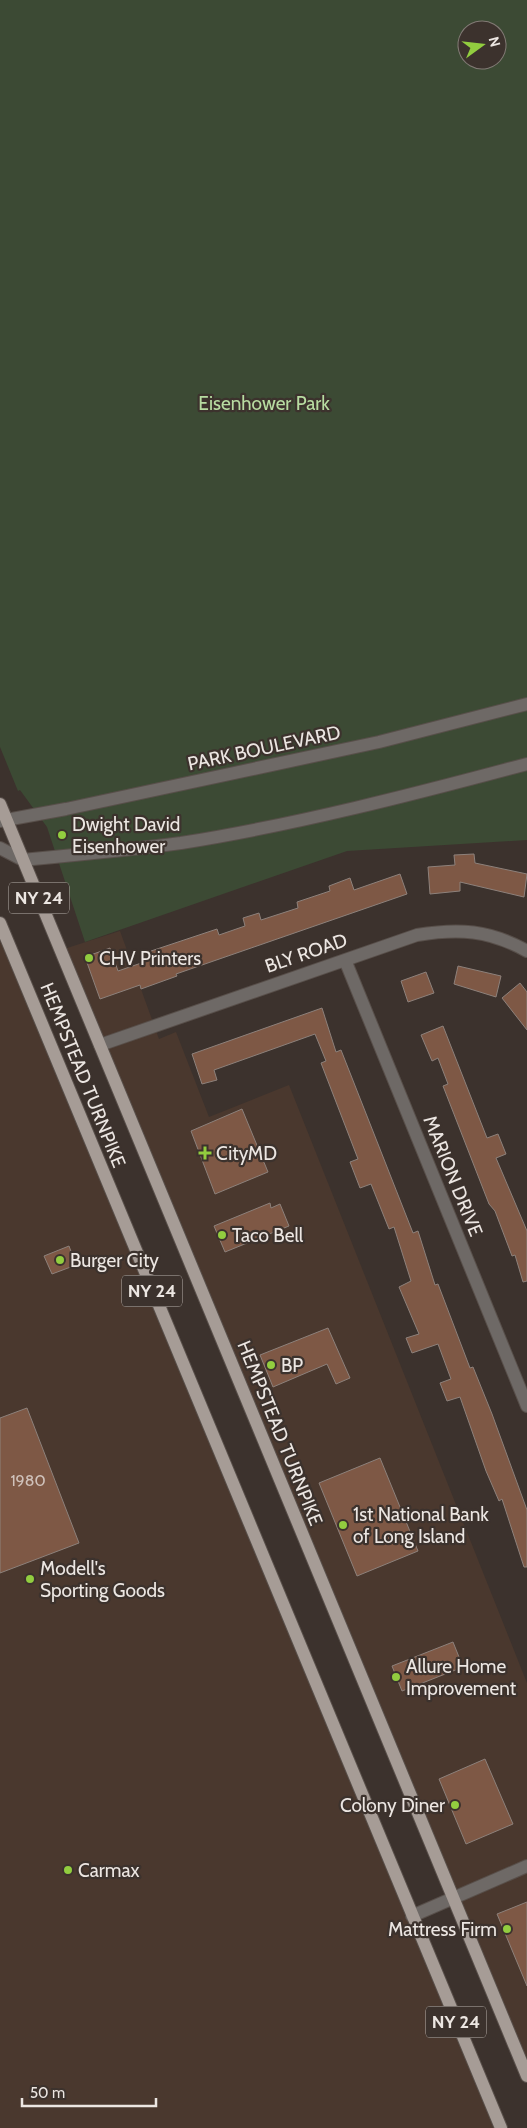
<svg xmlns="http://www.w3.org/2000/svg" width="527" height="2128" font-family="Cabin,sans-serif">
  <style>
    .commercial { fill: #4a382e }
    .green { fill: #3c4a34; fill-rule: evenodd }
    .building { fill: #7e5845; stroke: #8d817b }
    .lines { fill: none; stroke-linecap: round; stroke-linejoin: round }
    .minor-casing { stroke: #584f4a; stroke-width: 14 }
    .tertiary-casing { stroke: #584f4a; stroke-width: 14 }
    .primary-casing { stroke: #584f4a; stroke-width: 14 }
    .minor { stroke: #6e6966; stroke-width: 12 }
    .tertiary { stroke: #6e6966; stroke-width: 12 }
    .primary { stroke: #a69c96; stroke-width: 12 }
    .poi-dot { fill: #92cd3f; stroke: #3c322d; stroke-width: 2 }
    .labels { text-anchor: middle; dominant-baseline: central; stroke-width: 4.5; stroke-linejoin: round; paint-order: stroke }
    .number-label { font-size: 16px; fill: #d0c2bb }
    .shield { fill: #3c322d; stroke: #b7b0ac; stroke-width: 1 }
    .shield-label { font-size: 18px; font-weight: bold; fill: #ece6e2 }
    .park-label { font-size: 19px; fill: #b7dca1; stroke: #3c322d }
    .street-label { font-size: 19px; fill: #ece6e2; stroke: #3c322d }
    .poi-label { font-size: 19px; fill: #ece6e2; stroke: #3c322d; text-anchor: start }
  </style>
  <rect width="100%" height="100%" fill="#3c322d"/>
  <!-- commercial -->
  <path class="commercial" d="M0,922L501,2128H0Z
    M120,931L159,1039L176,1032L209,1117L289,1085L527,1683V2064L64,949Z"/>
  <!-- green -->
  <path class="green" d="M0,0H527V840L347,851L85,942L47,827L20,790L18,791L0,747ZM467,30H497V60H467Z"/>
  <!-- building -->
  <path class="building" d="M474,854L475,863L527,874L524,897L460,882V891L430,894L428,867L455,865L454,855Z
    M400,874L407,894L176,974L177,976L141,989L140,985L100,999L85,957L110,948L118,971L153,959L151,951L217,929L219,935L245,926L243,918L259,913L261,920L298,908L297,902L330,891L329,886L350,878L354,890Z
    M458,966L501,976L496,997L454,984Z
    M426,972L434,993L408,1002L401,981Z
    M520,983L527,992V1030L502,998Z
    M322,1008L336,1052L341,1050L413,1233L418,1231L435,1285L438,1284L470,1368L473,1367L492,1414L527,1510V1567H524L502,1499L499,1501L486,1471L460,1397L447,1401L440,1383L451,1379L438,1344L412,1353L406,1338L419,1334L399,1287L411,1281L394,1227L389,1229L371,1184L360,1188L350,1162L358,1159L321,1063L326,1061L315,1034L214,1070L217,1080L202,1084L192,1054Z
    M443,1026L487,1138L498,1134L506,1154L496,1158L527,1231V1281L523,1282L515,1255L512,1256L495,1211L489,1204L443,1086L448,1084L438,1058L432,1061L421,1035Z
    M242,1109L268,1172L215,1194L191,1131Z
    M270,1203L271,1208L280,1204L289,1226L225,1252L214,1226Z
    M69,1246L76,1265L52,1274L44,1256Z
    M328,1328L350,1378L336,1384L327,1364L273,1387L260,1355Z
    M27,1408L79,1543L0,1573V1418Z
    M380,1458L418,1551L357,1576L319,1483Z
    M453,1642L463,1667L402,1691L392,1666Z
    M485,1759L513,1824L466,1844L439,1779Z
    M527,1902V1986L497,1914Z"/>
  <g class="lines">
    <!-- minor casing -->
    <g class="minor-casing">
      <path id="minor" d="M345,960L527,1406
        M100,1045L417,935C459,928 489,930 527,951
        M412,1916L527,1866"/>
    </g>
    <!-- tertiary casing -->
    <g class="tertiary-casing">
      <path id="tertiary" d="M0,821L66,809L379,742L527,704
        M0,848L23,860C75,855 128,850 181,843C295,825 415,794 527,764"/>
    </g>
    <!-- primary casing -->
    <g class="primary-casing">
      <path id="primary" d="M0,804L527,2076
        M0,923L501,2128"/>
    </g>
    <!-- minor -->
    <use href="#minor" class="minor"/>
    <!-- tertiary -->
    <use href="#tertiary" class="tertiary"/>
    <!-- primary -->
    <use href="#primary" class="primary"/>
  </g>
  <!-- markers -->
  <g class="poi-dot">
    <circle cx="62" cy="835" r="5"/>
    <circle cx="89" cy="958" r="5"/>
    <path d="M202.5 1145.5h5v5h5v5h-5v5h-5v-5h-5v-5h5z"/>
    <circle cx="222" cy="1235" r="5"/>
    <circle cx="60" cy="1260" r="5"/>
    <circle cx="271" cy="1365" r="5"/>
    <circle cx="343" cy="1525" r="5"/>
    <circle cx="30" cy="1579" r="5"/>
    <circle cx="396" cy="1677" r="5"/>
    <circle cx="455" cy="1805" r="5"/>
    <circle cx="68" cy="1870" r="5"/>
    <circle cx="507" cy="1929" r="5"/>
  </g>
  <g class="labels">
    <!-- number labels -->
    <g class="number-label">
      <text x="28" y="1480">1980</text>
    </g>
    <!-- shield labels -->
    <g class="shield">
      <rect x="9" y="882.5" width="60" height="31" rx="4"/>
      <rect x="122" y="1275.5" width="60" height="31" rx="4"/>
      <rect x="426" y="2006.5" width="60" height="31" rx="4"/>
    </g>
    <g class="shield-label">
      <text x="39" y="898">NY 24</text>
      <text x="152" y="1291">NY 24</text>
      <text x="456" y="2022">NY 24</text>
    </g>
    <!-- park labels -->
    <g class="park-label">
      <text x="264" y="403">Eisenhower Park</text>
    </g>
    <!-- street labels -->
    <g class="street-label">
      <text transform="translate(264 748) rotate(-12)">PARK BOULEVARD</text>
      <text transform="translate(306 953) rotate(-19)">BLY ROAD</text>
      <text transform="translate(83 1075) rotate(68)">HEMPSTEAD TURNPIKE</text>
      <text transform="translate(453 1176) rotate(68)">MARION DRIVE</text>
      <text transform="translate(280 1433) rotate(68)">HEMPSTEAD TURNPIKE</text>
    </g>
    <!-- poi labels -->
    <g class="poi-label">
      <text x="72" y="824">Dwight David<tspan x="72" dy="22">Eisenhower</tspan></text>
      <text x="99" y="958">CHV Printers</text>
      <text x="216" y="1153">CityMD</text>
      <text x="232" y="1235">Taco Bell</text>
      <text x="70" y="1260">Burger City</text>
      <text x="281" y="1365">BP</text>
      <text x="353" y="1514">1st National Bank<tspan x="353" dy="22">of Long Island</tspan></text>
      <text x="40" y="1568">Modell's<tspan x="40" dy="22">Sporting Goods</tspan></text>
      <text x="406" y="1666">Allure Home<tspan x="406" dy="22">Improvement</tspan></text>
      <text x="445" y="1805" text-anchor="end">Colony Diner</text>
      <text x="78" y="1870">Carmax</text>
      <text x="497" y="1929" text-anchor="end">Mattress Firm</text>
    </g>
  </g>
  <!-- north arrow -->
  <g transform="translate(482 45) rotate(75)"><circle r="24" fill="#3c322d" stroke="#827a75"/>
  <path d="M0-4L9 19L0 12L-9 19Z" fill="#92cd3f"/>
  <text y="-8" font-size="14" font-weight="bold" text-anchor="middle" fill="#ece6e2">N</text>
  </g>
  <!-- scale -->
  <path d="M22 2098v8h134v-8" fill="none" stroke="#ece6e2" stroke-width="2.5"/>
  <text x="30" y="2098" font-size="15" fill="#ece6e2" stroke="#3c322d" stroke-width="4" paint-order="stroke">50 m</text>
</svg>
